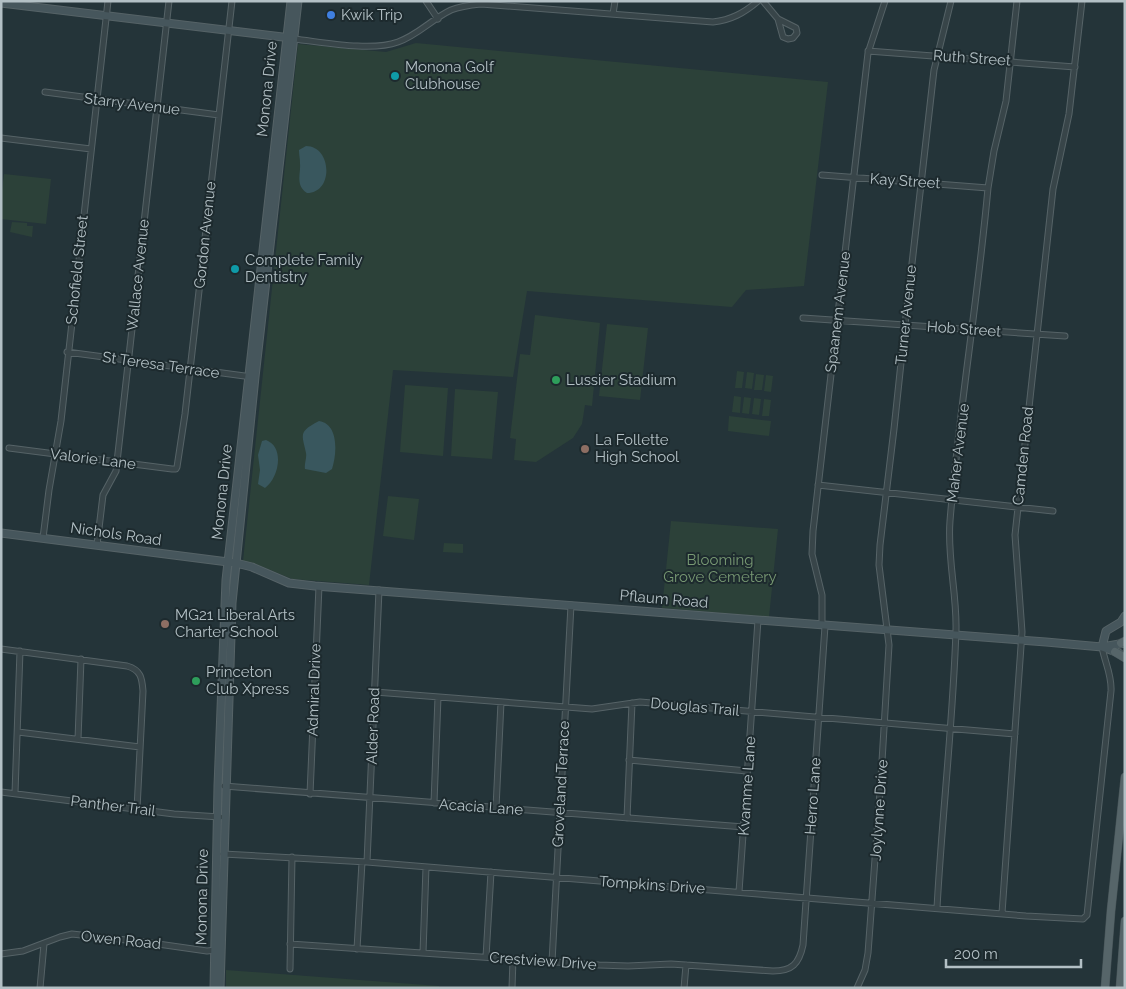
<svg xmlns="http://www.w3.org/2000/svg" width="1126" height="989" font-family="Raleway,sans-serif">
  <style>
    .green { fill: #2c4139 }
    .water { fill: #39575e }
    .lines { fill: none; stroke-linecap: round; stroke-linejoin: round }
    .street-casing { stroke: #566367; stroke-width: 7 }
    .secondary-casing { stroke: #566367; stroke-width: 9 }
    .primary-casing { stroke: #445155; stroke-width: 9 }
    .street { stroke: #384549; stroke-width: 5 }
    .secondary { stroke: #46565c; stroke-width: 7 }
    .primary { stroke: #566569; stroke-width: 8 }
    .shop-dot { fill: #3f7fe0; stroke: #1d2a2e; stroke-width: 2 }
    .culture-dot { fill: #0f9aa8; stroke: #1d2a2e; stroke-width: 2 }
    .leisure-dot { fill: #2e9e5b; stroke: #1d2a2e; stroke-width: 2 }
    .education-dot { fill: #8d6e63; stroke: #1d2a2e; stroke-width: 2 }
    .labels { text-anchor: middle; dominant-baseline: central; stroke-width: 4; stroke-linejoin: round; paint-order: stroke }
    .poi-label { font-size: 15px; fill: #b3c0c5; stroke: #1d2a2e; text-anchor: start }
    .street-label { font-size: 15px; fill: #b3c0c5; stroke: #1d2a2e }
    .park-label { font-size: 15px; fill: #789973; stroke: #1d2a2e }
  </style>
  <rect width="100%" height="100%" fill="#243439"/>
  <!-- green -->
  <path class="green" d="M416,43L828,82L804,286L746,290L732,307L527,291L513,377L393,370L369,585L292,579L258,565L243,561L298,44L386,52Z
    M4,174L51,179L46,224L1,219V198Z
    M12,222L27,223V226H33L32,237L10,232Z
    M535,315L600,323L592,406L585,405L582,424L573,438L536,462L514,460L516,439L510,438L520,354L530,355Z
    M607,324L648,328L640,400L599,396Z
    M737,371L744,372L742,388H735Z
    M747,372L754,373L752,389L745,388Z
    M756,374L764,375L762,390H754Z
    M766,375L773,376L771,392L764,391Z
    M405,385L448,388L443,456L400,452Z
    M455,389L498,392L492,459L451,456Z
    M734,396L741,397L740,413L732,412Z
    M744,397L751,398L749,414L742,413Z
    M754,398L761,399L759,415L752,414Z
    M764,399L771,400L769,416H762Z
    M729,416L771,421L769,436L728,431Z
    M388,496L419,499L414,540L383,536Z
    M671,521L778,529L769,617L662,608Z
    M444,543L463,544V553L443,552Z
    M226,970L439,986V988H226Z"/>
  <!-- water -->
  <path class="water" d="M306,146C332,146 334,193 307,193C295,185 301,174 300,163C300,158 299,155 299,150Z
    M319,421C339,424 337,454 332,469L326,473L305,469C304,464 307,458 306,453C302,434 298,432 319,421Z
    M266,440C285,447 279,478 265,488L258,484L260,470L258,455L262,441Z"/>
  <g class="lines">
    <!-- street casing -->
    <g class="street-casing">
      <path id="street" d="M426,1L438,19
        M763,1L778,19L796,28L797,33L793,38L788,39L783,37L778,19
        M613,14L615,1
        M294,39C322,42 371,52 398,42C418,35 432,19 451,10C461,6 471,5 481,4L713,22C731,20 744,13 758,1
        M868,51L1075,67
        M45,92L219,115
        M1,138L91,149
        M822,175L988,188
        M803,318L1065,336
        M67,352L252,377
        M9,448L172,469H176L177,467L185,414L232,1
        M818,485L1053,511
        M43,538L49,490L61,421L108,1
        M97,545L103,495L116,471L117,462L169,1
        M822,625V595L812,554L813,531L868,53L885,1
        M1,649L127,666C141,670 142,678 143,691L137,809
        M375,692L592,709L640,702L1015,734
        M18,732L140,747
        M78,739L81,659
        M629,760L747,771
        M224,786L744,827
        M1,792L174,814L220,817
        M15,793L20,651
        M310,794L319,586
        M434,803L438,697
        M496,808L501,702
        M627,818L632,703
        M223,854L367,862L1026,916L1083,919L1087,915L1088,906L1111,691C1112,675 1105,663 1102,647
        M367,862L379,590
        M739,892L758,620
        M937,908C942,815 953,723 956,630C957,594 947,557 950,521C959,409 978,299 988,188L994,151L1006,101L1017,1
        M1002,913L1022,632L1015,535L1053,189L1069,114L1082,1
        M290,944L599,965L628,966L671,964L773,971C792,971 799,964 803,945L825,626
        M357,949L362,862
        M423,953L426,867
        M1,954L23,951L60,937L72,934L144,942L207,951L216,950
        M486,957L491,872
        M552,962L571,605
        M290,969L292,857
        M40,988L44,944
        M512,988L513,959
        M684,988L686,965
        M857,988L865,970L868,953L881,778L889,645L879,565L880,545L894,429L905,325L934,70L951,1"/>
    </g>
    <!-- secondary casing -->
    <g class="secondary-casing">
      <path id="secondary" d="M1,3L291,38
        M1,533L236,563L252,567L289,583L315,586L1046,642L1102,647L1119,653
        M1102,647L1106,631L1121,622L1125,616
        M1102,647L1125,643
        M214,988L218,786L226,580L291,1
        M220,988L232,603L255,377L298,1"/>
    </g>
    <!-- primary casing -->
    <g class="primary-casing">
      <path id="primary" d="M1121,643L1125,641
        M1115,652L1125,658
        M1105,988L1111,911L1125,777
        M1120,988L1125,921"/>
    </g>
    <!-- street -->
    <use href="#street" class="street"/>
    <!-- secondary -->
    <use href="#secondary" class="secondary"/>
    <!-- primary -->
    <use href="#primary" class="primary"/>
  </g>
  <!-- markers -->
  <circle class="shop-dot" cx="331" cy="15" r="5"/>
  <g class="culture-dot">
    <circle cx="395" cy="76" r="5"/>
    <circle cx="235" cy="269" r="5"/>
  </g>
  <g class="leisure-dot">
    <circle cx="556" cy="380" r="5"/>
    <circle cx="196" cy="681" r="5"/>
  </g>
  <g class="education-dot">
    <circle cx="585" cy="449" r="5"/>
    <circle cx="165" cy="624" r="5"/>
  </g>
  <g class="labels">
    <!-- poi labels -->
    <g class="poi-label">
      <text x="341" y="15">Kwik Trip</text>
      <text x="405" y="67">Monona Golf<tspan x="405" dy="17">Clubhouse</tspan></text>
      <text x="245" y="260">Complete Family<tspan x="245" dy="17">Dentistry</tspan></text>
      <text x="566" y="380">Lussier Stadium</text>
      <text x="595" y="440">La Follette<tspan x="595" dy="17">High School</tspan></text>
      <text x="175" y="615">MG21 Liberal Arts<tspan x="175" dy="17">Charter School</tspan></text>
      <text x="206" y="672">Princeton<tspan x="206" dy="17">Club Xpress</tspan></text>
    </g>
    <!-- street labels -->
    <g class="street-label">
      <text transform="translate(972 58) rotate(4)">Ruth Street</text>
      <text transform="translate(267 89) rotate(-84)">Monona Drive</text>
      <text transform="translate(132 104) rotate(7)">Starry Avenue</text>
      <text transform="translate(905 181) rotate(4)">Kay Street</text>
      <text transform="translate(205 235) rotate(-84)">Gordon Avenue</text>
      <text transform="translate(77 270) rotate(-84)">Schofield Street</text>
      <text transform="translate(138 275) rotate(-84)">Wallace Avenue</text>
      <text transform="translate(838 312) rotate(-83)">Spaanem Avenue</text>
      <text transform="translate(906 315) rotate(-84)">Turner Avenue</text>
      <text transform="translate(964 329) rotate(4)">Hob Street</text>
      <text transform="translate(161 365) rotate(8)">St Teresa Terrace</text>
      <text transform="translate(958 453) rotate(-83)">Maher Avenue</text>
      <text transform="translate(1023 456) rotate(-84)">Camden Road</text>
      <text transform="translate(93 459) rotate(7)">Valorie Lane</text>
      <text transform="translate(222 492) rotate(-84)">Monona Drive</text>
      <text transform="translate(116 534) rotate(8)">Nichols Road</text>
      <text transform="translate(664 599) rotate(5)">Pflaum Road</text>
      <text transform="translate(314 690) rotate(-88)">Admiral Drive</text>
      <text transform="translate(695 707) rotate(5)">Douglas Trail</text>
      <text transform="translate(373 726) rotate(-88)">Alder Road</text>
      <text transform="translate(561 784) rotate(-87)">Groveland Terrace</text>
      <text transform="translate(747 786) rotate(-86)">Kvamme Lane</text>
      <text transform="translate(813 796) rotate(-86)">Herro Lane</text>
      <text transform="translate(113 806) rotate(7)">Panther Trail</text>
      <text transform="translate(481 807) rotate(4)">Acacia Lane</text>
      <text transform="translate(879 810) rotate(-86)">Joylynne Drive</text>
      <text transform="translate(652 885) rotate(4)">Tompkins Drive</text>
      <text transform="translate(202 897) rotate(-89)">Monona Drive</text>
      <text transform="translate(121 940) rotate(6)">Owen Road</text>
      <text transform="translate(543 961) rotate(4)">Crestview Drive</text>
    </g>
    <!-- park labels -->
    <g class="park-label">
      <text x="720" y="560">Blooming<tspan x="720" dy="17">Grove Cemetery</tspan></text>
    </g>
  </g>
  <!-- border -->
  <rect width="1126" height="989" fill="none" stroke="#b3c0c5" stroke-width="5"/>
  <!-- scale -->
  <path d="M946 959v8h135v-8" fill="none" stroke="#b3c0c5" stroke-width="2.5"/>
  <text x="954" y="959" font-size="15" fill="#b3c0c5" stroke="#1d2a2e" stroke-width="4" paint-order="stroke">200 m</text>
</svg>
